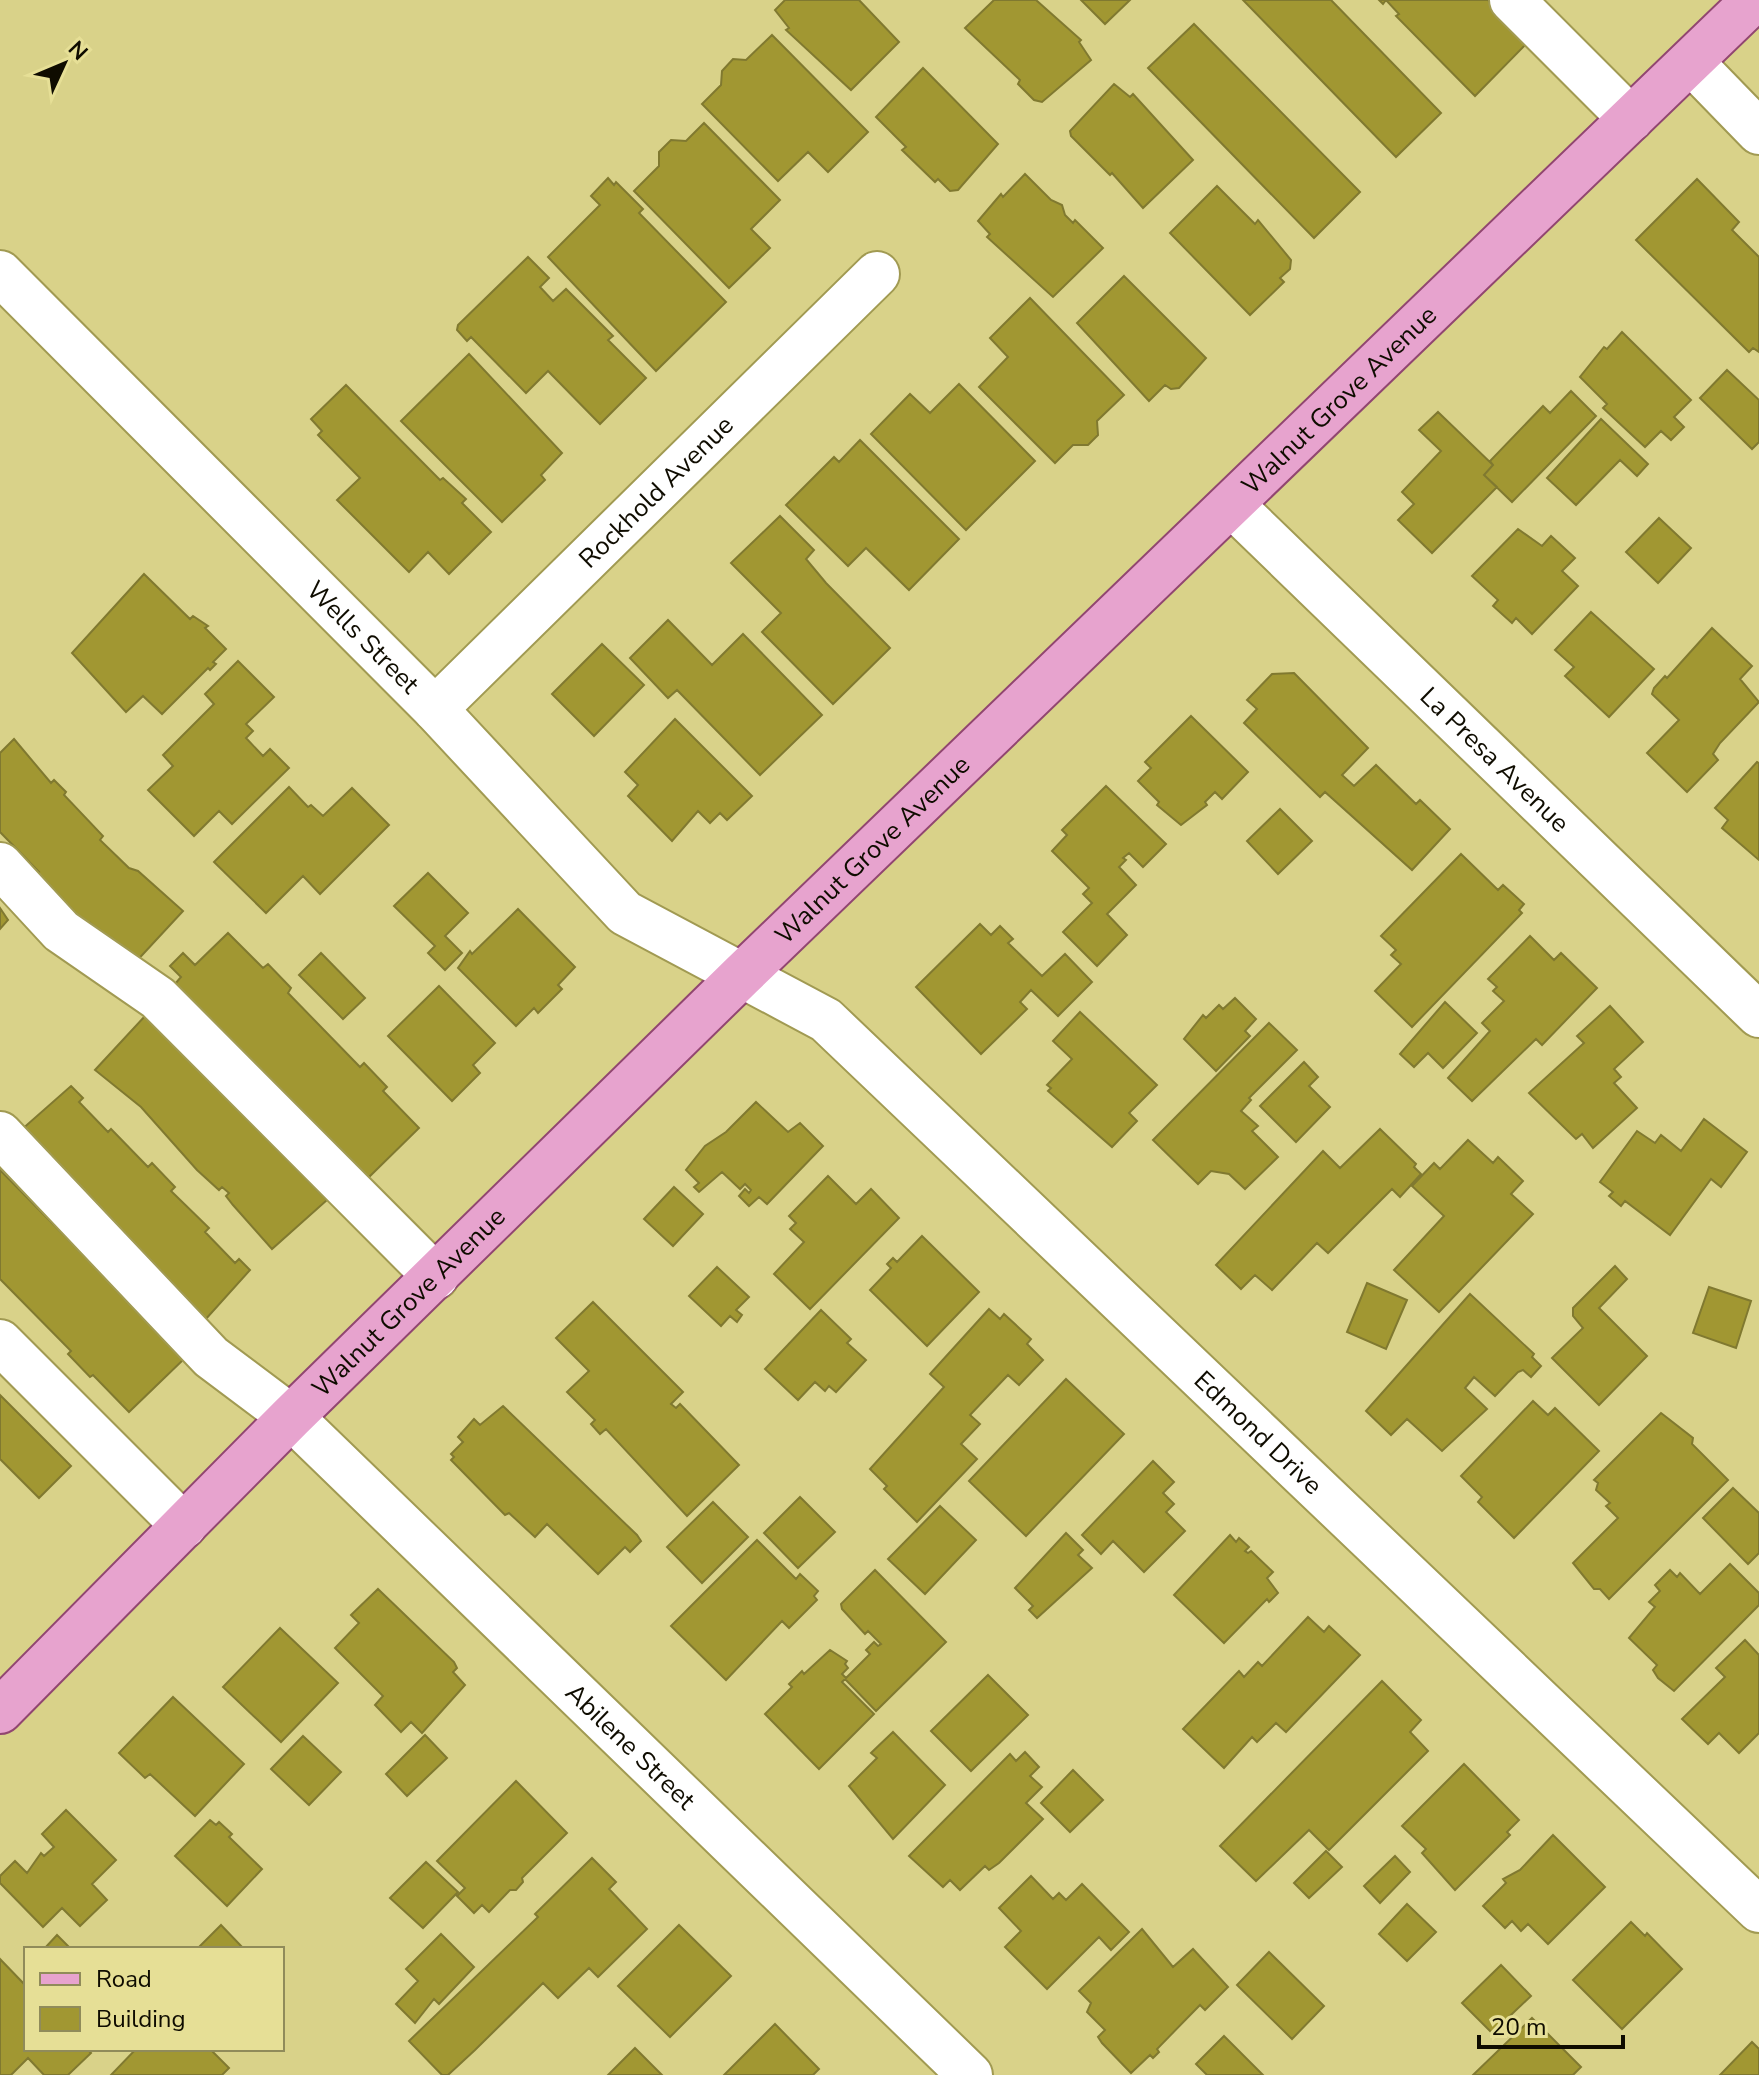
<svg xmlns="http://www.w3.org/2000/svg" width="1759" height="2075" font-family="'Nunito Sans',sans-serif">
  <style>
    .building { fill: #a19732; stroke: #807930; stroke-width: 2 }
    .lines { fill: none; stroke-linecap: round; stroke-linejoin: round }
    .minor-casing { stroke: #a19a52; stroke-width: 48 }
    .major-casing { stroke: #914670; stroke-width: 48 }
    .minor { stroke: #fff; stroke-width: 44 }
    .major { stroke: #e7a3ce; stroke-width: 44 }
    .labels { text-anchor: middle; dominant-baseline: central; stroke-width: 6; stroke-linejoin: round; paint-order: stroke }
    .street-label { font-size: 26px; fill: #0f0c00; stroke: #e6df96 }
  </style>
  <rect width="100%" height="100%" fill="#d9d289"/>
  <!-- building -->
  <path class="building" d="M785,0H859L899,42L851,90L786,30L789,28L775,10Z
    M994,0H1036L1081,40L1079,42L1091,60L1042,102L1034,100L1018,84L1020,80L965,28Z
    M1081,0H1130L1105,24Z
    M1243,0H1331L1441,113L1396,157Z
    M1379,0H1488L1529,41L1475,96L1396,16L1399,14L1386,0L1383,4Z
    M1194,24L1360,192L1314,238L1148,68Z
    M772,35L868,132L828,172L808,152L778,181L702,104L721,85L722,71L733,59L746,60Z
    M923,68L998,144L958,190L950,191L938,179L935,182L902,150L906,147L876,117Z
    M1114,84L1130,97L1133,94L1193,160L1143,208L1112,173L1110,175L1071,136L1070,131Z
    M704,123L780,200L751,229L770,248L729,288L634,191L659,166V152L671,140L686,141Z
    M1025,174L1051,200L1062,205L1065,215L1073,223L1075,220L1103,248L1053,297L987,237L990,234L978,221L1001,194L1003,197Z
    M608,178L614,185L616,182L643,209L639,213L726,302L656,371L548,257L600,205L591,196Z
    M1697,179L1739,222L1732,230L1759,257V352L1753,348L1749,352L1636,240Z
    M1217,186L1255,224L1258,220L1291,260L1290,269L1280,278L1284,282L1250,315L1170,233Z
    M528,257L549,278L540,287L553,301L566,289L613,336L608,340L646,378L600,424L548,371L526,393L471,337L467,341L457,330L458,325Z
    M1124,276L1206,358L1179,388L1171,389L1165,385L1149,401L1077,323Z
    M1030,298L1124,395L1097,421L1098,435L1088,445H1073L1055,463L979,387L1008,357L990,338Z
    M1622,332L1691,400L1674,417L1684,427L1671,440L1661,431L1645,447L1603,408L1607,404L1580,377L1604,347L1607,349Z
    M469,354L562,453L541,475L545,480L502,522L401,421Z
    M1727,370L1759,400V442L1752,449L1700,398Z
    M959,384L1035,461L966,530L871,434L910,394L930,413Z
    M346,385L440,480L443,478L466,499L462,503L491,532L449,574L428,552L409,572L337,500L360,478L318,435L322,431L311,419Z
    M1571,391L1596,416L1512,502L1484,475L1493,465L1490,461L1543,406L1550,413Z
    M1438,412L1493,465L1484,475L1497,487L1432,553L1398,520L1414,504L1402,492L1441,451L1419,430Z
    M1601,419L1648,464L1637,476L1620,460L1576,505L1547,478Z
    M860,440L959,539L909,590L866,548L848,566L786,505L834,457L839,462Z
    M780,516L814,550L806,559L826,583L890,648L833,704L762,632L781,613L731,563Z
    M1659,518L1691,548L1658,583L1626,552Z
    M1518,529L1542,546L1551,536L1575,558L1562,571L1578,586L1532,634L1516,618L1512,623L1493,606L1498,600L1472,576Z
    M144,574L190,619L193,616L208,626L205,628L226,649L213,662L216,664L210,670L208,668L162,714L143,696L126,712L72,653Z
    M1591,612L1654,669L1609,717L1565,676L1574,667L1555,650Z
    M668,620L712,665L743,634L822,715L760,775L677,690L668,698L630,658Z
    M1712,628L1752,666L1740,679L1759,702L1720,743L1713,754L1718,760L1687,792L1647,753L1679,720L1652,694L1654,688L1665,676L1667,678Z
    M602,644L644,685L594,736L552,694Z
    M238,661L274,697L246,724L253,731L246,738L263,756L270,749L289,768L232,824L219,811L194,836L148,790L173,766L163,755L214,704L205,694Z
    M1294,673L1368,748L1342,775L1354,786L1376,765L1416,804L1420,800L1450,829L1412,870L1325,792L1320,797L1244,723L1257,709L1247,700L1272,674Z
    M1191,716L1248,772L1222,799L1215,792L1205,802L1207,805L1181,825L1157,805L1159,802L1138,781L1151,768L1145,762Z
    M675,719L752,796L727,820L720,813L710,823L698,811L672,841L628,796L638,785L625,772Z
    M14,739L51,783L54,780L66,792L64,795L103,836L100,840L129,868L138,871L183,911L132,966L90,923L84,929L34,877L39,872L0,832V753Z
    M1757,762L1759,763V860L1722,828L1728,820L1715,808Z
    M1106,786L1166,844L1143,867L1129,853L1123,858L1126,860L1119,867L1136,885L1107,914L1127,935L1097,966L1063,932L1092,903L1083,894L1089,888L1052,851L1067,835L1062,830Z
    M289,787L308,807L311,805L323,816L352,788L389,825L320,894L303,876L266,913L214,862Z
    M1280,809L1312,841L1278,874L1247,841Z
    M1461,854L1498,890L1503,885L1524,904L1519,910L1522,913L1412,1027L1375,991L1401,964L1391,955L1396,950L1381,936Z
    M428,873L468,913L445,936L462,953L445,970L428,953L435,946L394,906Z
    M0,908L8,920L0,929Z
    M518,909L575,967L558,985L562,989L538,1013L534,1008L516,1026L458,968L470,951L472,954Z
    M980,924L991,935L1000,926L1013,939L1008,943L1042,976L1065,954L1092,982L1058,1016L1031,990L1020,1002L1027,1009L981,1054L916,987Z
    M228,933L263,968L268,964L291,988L288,993L360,1067L364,1063L387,1087L383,1091L419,1128L367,1179L175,984L181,977L170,966L183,953L195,965Z
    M1530,936L1554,960L1561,953L1597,988L1542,1045L1536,1039L1472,1101L1448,1078L1490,1031L1482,1023L1504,1001L1493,991L1497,987L1488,979Z
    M321,953L365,998L343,1019L299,975Z
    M439,986L495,1043L473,1065L480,1073L452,1101L388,1036Z
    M1235,998L1256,1019L1245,1031L1250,1036L1216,1071L1184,1039L1203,1015L1206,1018L1219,1005L1223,1009Z
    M1445,1002L1477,1033L1443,1068L1428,1053L1414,1067L1400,1054Z
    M1610,1006L1643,1042L1614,1069L1621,1077L1614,1083L1637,1108L1593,1148L1582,1134L1576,1139L1529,1093L1584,1043L1577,1036Z
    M1080,1012L1157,1085L1129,1113L1137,1121L1112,1147L1048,1091L1051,1088L1047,1085L1072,1059L1053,1041Z
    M145,1016L327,1200L272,1249L233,1205L226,1196L229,1193L222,1187L219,1190L197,1170L141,1107L95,1070Z
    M1269,1023L1297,1050L1249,1098L1251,1100L1241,1111L1258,1126L1252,1131L1278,1157L1245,1189L1229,1174L1211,1171L1198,1184L1153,1140Z
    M1304,1062L1318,1077L1309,1086L1330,1107L1296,1142L1260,1106Z
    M71,1086L83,1098L79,1102L108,1132L111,1129L148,1167L152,1163L175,1187L171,1191L209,1228L205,1232L235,1263L239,1259L250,1270L205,1320L20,1131Z
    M756,1102L788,1132L800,1123L823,1146L767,1204L759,1197L749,1206L739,1196L745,1189L749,1193L751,1190L745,1184L740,1189L722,1172L699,1192L694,1187L699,1183L686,1170L705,1146L726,1132Z
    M1704,1119L1747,1152L1721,1187L1711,1179L1670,1235L1625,1201L1621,1206L1609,1196L1613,1192L1600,1182L1637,1131L1655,1143L1661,1135L1681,1151Z
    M1380,1129L1416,1164L1414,1167L1421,1174L1400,1197L1392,1189L1328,1253L1317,1243L1272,1290L1255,1275L1241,1289L1216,1265L1323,1151L1340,1168Z
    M1468,1140L1493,1163L1498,1157L1523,1181L1511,1194L1533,1214L1439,1312L1394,1270L1444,1216L1412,1186L1434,1163L1440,1169Z
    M0,1170L185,1358L129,1412L93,1375L90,1377L68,1354L71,1351L0,1279Z
    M828,1176L856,1204L871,1189L899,1218L810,1309L774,1274L804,1242L790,1229L796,1223L789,1216Z
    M674,1187L703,1214L673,1246L644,1219Z
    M922,1236L979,1292L927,1346L870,1290L891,1268L887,1264L893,1258L897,1262Z
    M1615,1266L1627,1279L1599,1308L1647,1356L1599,1405L1552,1358L1583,1328L1573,1316V1308Z
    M717,1267L749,1297L736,1310L742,1315L737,1322L730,1316L721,1326L689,1296Z
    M1367,1283L1407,1300L1386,1349L1347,1332Z
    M1709,1287L1751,1301L1736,1348L1693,1333Z
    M1470,1294L1534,1354L1532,1357L1541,1366L1531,1377L1523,1370L1518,1372L1495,1396L1474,1377L1465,1388L1487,1409L1442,1451L1407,1419L1391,1435L1366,1411Z
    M593,1302L683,1392L671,1404L676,1408L680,1404L739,1465L687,1516L606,1429L600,1434L591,1424L595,1420L567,1392L589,1371L556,1338Z
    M989,1309L1000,1319L1004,1314L1031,1339L1027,1344L1043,1360L1019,1385L1008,1375L970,1415L980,1424L961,1444L977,1459L917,1522L884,1489L887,1486L870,1469L944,1387L930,1374Z
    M821,1310L851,1339L847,1343L866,1360L836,1392L829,1386L825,1391L815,1382L798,1400L765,1369Z
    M1066,1379L1124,1434L1026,1536L969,1481Z
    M0,1395L71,1466L39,1498L0,1459Z
    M1533,1401L1548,1415L1555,1408L1599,1451L1514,1538L1478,1502L1482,1497L1461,1476Z
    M503,1406L637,1535L641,1541L630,1552L625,1547L598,1574L547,1524L535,1537L509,1513L505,1515L451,1460L454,1457L451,1454L463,1442L458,1437L474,1419L480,1425Z
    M1661,1413L1693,1438L1692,1444L1728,1480L1609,1599L1600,1589H1594L1573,1563L1618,1518L1606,1506L1610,1503L1596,1490L1598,1483L1594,1480Z
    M1153,1461L1174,1482L1163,1493L1174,1504L1166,1512L1185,1531L1144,1572L1113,1541L1101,1554L1082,1535Z
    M1733,1488L1759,1513V1553L1748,1564L1703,1518Z
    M800,1497L835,1532L798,1568L764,1533Z
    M713,1502L748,1537L702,1583L667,1547Z
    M940,1506L976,1540L925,1594L888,1559Z
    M1066,1533L1083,1550L1078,1555L1092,1568L1037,1618L1029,1610L1033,1606L1015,1588Z
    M1230,1535L1236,1542L1239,1538L1249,1547L1245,1551L1248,1553L1251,1551L1273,1572L1267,1578L1278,1593L1269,1602L1267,1599L1224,1643L1174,1595Z
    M757,1540L796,1579L800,1574L818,1591L814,1596L817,1600L789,1628L782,1621L726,1680L671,1626Z
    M1730,1564L1759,1593V1605L1674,1691L1658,1678L1653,1670L1657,1665L1629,1638L1655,1607L1649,1602L1660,1591L1655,1585L1670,1570L1677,1577L1680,1573L1700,1594Z
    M875,1570L946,1642L876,1711L845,1679L842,1682L874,1714L819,1769L765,1714L792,1687L789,1684L802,1671L804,1674L830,1650L847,1661L845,1664L848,1668L842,1674L846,1678L870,1654L866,1650L874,1642L878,1646L881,1644L868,1631L865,1634L842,1609L841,1604Z
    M378,1589L454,1662L457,1668L453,1672L465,1685L422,1733L411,1722L401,1732L375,1705L383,1696L335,1648L359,1623L351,1615Z
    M1308,1617L1324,1632L1329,1626L1360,1655L1286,1732L1276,1723L1257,1742L1252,1737L1224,1768L1183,1729L1239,1671L1244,1677L1258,1662L1262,1666Z
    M280,1628L338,1683L281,1742L223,1687Z
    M1745,1640L1759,1655V1733L1739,1753L1719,1733L1708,1744L1682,1719L1725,1677L1716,1668Z
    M988,1675L1028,1715L971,1771L931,1731Z
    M1382,1681L1421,1720L1410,1732L1428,1751L1329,1850L1309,1830L1256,1881L1220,1846Z
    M173,1697L244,1764L195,1816L150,1774L145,1778L119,1753Z
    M893,1732L945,1785L893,1839L849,1786L877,1758L871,1753Z
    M425,1735L447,1758L407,1796L386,1774Z
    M303,1736L341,1772L309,1805L271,1769Z
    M1025,1752L1039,1767L1030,1776L1042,1787L1026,1803L1043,1819L999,1863L989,1870L985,1866L960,1890L950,1880L943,1887L909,1856L1010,1754L1016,1761Z
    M1464,1764L1519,1820L1507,1832L1510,1835L1455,1890L1422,1853L1426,1849L1402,1826Z
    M1073,1770L1103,1800L1070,1832L1041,1803Z
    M516,1781L567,1833L522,1878L523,1882L516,1890H510L489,1912L482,1905L474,1913L457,1896L465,1888L437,1861Z
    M66,1810L116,1860L92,1884L107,1900L80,1926L62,1908L43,1927L0,1883V1876L15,1861L27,1873L41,1853L44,1856L54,1847L42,1834Z
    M210,1820L216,1825L219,1822L232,1834L229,1837L262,1869L227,1906L175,1856Z
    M1553,1835L1605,1887L1548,1944L1528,1924L1521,1931L1512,1921L1505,1928L1483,1906L1506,1883L1503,1879L1520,1870Z
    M1326,1851L1342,1867L1309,1898L1294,1883Z
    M1395,1856L1410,1872L1380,1903L1364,1886Z
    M592,1858L616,1882L609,1889L647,1929L598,1977L589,1968L558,1998L543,1983L475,2050L448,2075H442L409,2041L538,1917L535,1914Z
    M426,1862L458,1892L423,1928L390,1898Z
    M1031,1876L1053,1899L1059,1893L1066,1900L1082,1884L1129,1932L1111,1950L1099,1937L1047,1989L1005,1947L1021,1931L999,1908Z
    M1407,1904L1436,1932L1407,1961L1379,1934Z
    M1631,1922L1645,1936L1647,1933L1682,1969L1622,2029L1573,1980Z
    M221,1925L244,1949H197Z
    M679,1925L731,1976L670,2037L618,1986Z
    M1142,1929L1173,1967L1193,1949L1228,1987L1205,2010L1200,2005L1157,2049L1159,2052L1153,2058L1150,2055L1131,2073L1102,2043L1098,2037L1105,2030L1087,2012L1091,2003L1079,1991Z
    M441,1934L474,1967L439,2004L434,1999L415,2023L396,2004L418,1981L406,1969Z
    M57,1935L71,1949H44Z
    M1269,1952L1324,2006L1292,2039L1237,1985Z
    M0,1959L26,1986V2049H87L91,2053L68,2075H44L28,2058L11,2075H0Z
    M1501,1965L1531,1996L1492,2033L1462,2003Z
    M1532,2018L1581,2067L1573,2075H1473Z
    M775,2024L819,2069L813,2075H724Z
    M1224,2036L1263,2075H1207L1196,2064Z
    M1752,2042L1759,2049V2075H1720Z
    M635,2048L662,2075H608Z
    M136,2049H210L229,2068L222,2075H111Z"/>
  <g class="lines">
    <!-- minor casing -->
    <g class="minor-casing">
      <g id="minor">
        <path d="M1512,0L1631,119"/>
        <path d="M1691,62L1759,132"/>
        <path id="s1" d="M0,273L435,709L625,913L826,1020L1759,1910"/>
        <path id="s2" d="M1232,505L1759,1015"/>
        <path id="s3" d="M435,709L877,274"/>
        <path d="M0,865L61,931L158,998L436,1277"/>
        <path id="s4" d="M0,1134L211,1357L291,1417L970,2075"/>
        <path d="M0,1342L184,1526"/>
      </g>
    </g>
    <!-- major casing -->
    <g class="major-casing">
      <g id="major">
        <path id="s5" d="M0,1711L291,1417L741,976L1754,0"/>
      </g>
    </g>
    <!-- minor -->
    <use href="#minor" class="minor"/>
    <!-- major -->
    <use href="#major" class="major"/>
  </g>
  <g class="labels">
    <!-- street labels -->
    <g class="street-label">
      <text stroke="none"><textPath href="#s5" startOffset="1874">Walnut Grove Avenue</textPath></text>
      <text stroke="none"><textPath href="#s3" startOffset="310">Rockhold Avenue</textPath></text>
      <text stroke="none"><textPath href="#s1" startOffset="514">Wells Street</textPath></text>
      <text stroke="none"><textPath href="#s2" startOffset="366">La Presa Avenue</textPath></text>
      <text stroke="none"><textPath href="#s5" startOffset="1226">Walnut Grove Avenue</textPath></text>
      <text stroke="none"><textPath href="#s5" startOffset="578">Walnut Grove Avenue</textPath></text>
      <text stroke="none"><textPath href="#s1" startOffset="1720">Edmond Drive</textPath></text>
      <text stroke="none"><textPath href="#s4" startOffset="880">Abilene Street</textPath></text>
    </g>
  </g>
  <!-- legend -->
  <rect x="24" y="1947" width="260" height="104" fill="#e6df96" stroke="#908b5a" stroke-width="2"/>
  <rect x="40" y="1973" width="40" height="12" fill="#e7a3ce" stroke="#908b5a" stroke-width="2"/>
  <text x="96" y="1987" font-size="24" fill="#0f0c00">Road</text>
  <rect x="40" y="2007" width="40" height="24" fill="#a19732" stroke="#908b5a" stroke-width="2"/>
  <text x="96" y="2027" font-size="24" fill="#0f0c00">Building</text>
  <!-- north arrow -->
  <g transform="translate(64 64) rotate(46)" stroke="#e6df96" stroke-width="6" paint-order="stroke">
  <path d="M0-6L14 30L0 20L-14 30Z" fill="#0f0c00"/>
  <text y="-12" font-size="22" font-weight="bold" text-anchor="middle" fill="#0f0c00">N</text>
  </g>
  <!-- scale -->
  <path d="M1479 2035v12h144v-12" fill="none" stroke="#0f0c00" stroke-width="4"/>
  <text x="1491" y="2035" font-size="24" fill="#0f0c00" stroke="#e6df96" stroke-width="6" paint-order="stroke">20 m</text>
</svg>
